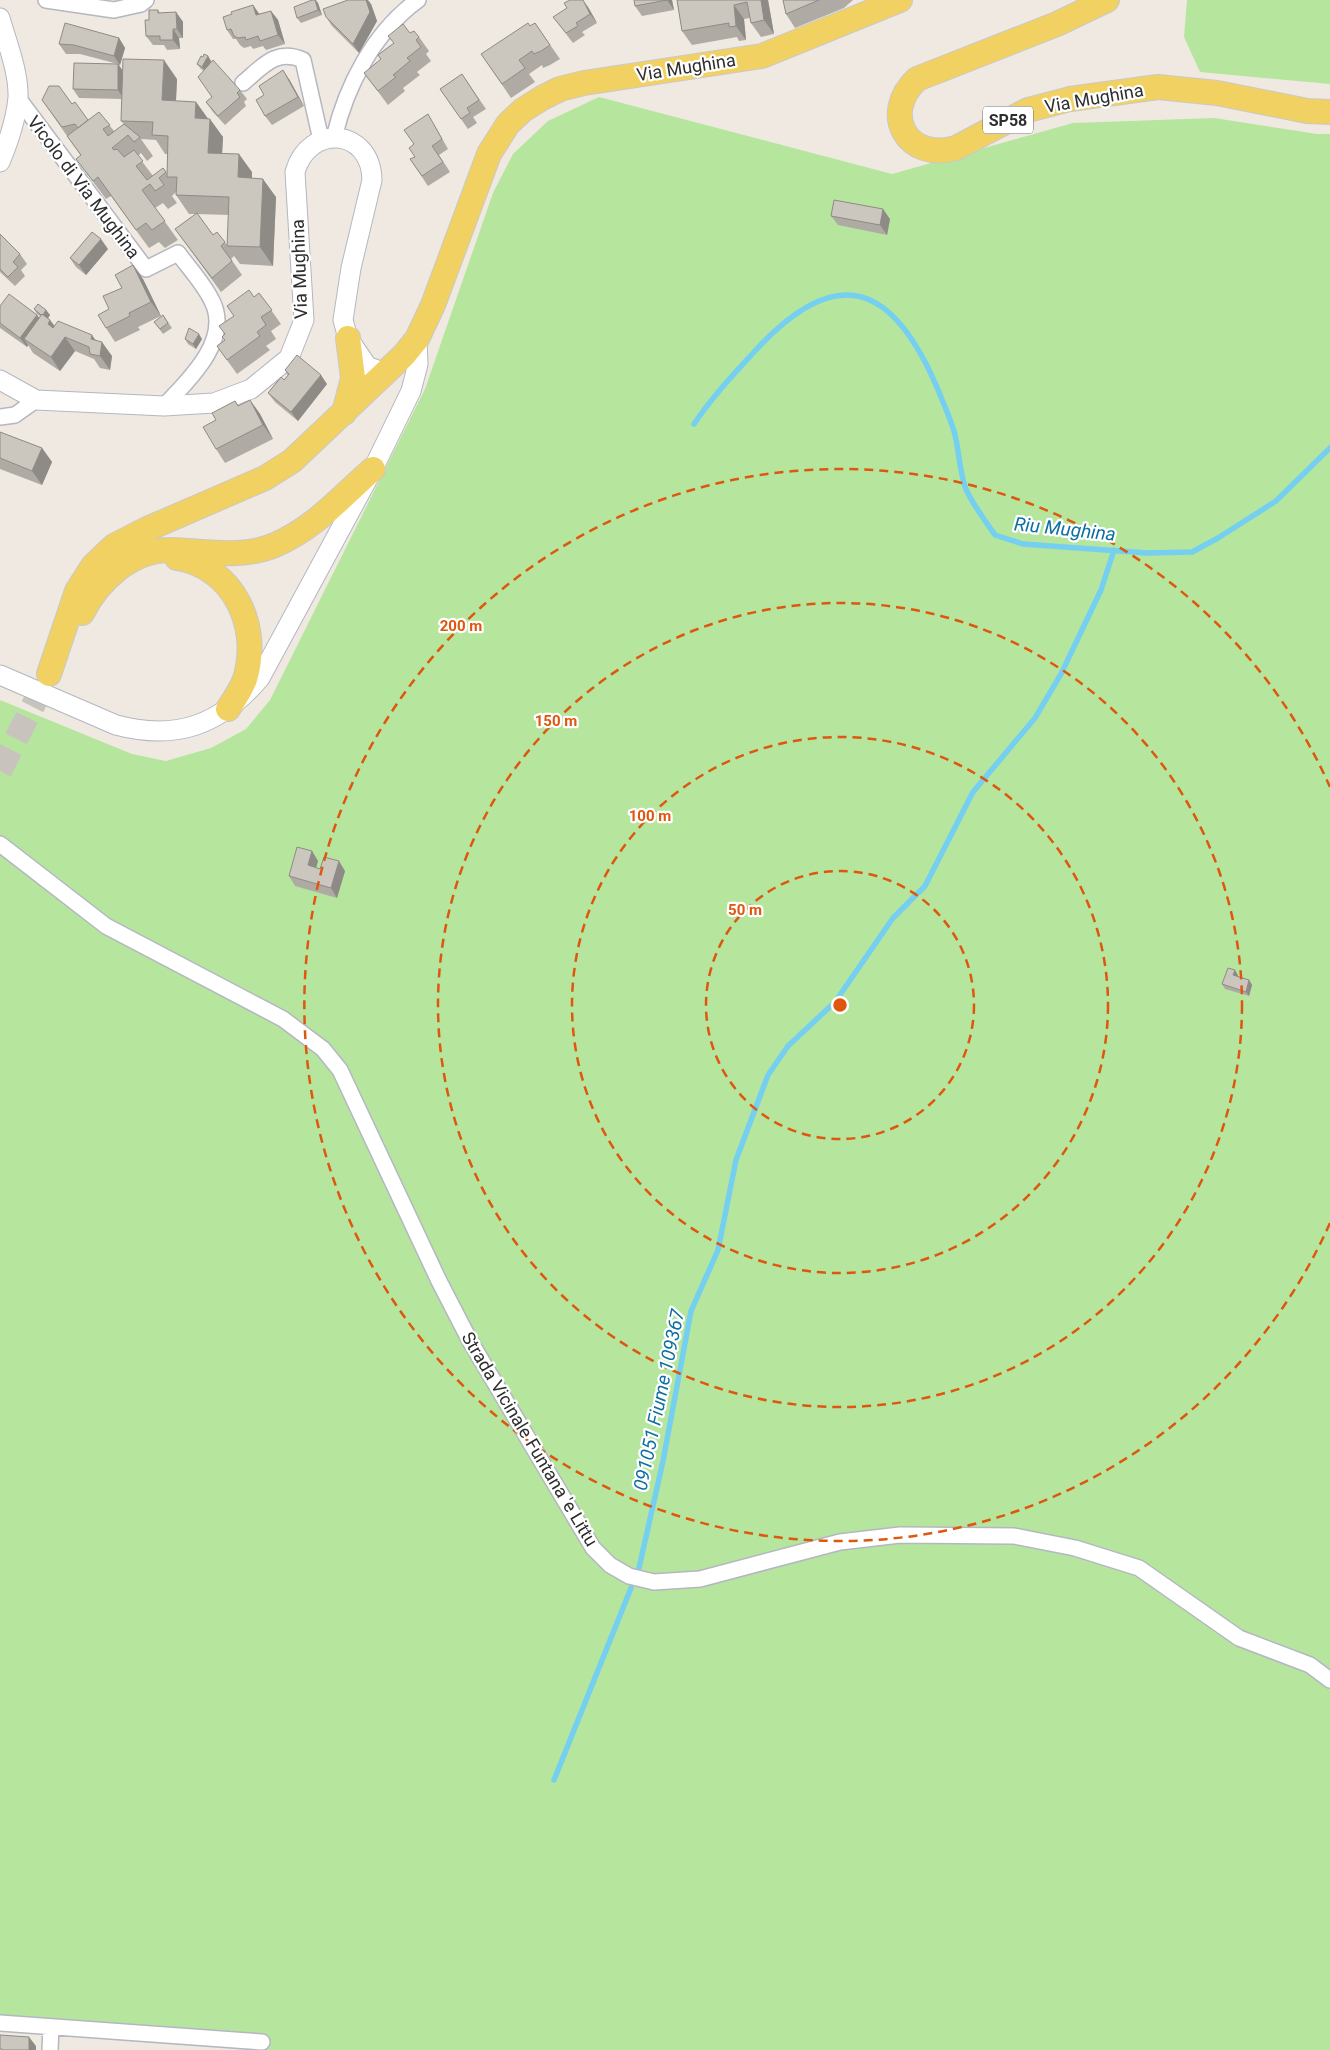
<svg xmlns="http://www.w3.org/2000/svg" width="1330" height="2050" font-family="Roboto,sans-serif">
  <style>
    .green { fill: #b6e59e }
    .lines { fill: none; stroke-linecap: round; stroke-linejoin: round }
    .stream { stroke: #75cff0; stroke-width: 5.5 }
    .primary-tunnel { stroke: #c8c4bd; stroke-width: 24; stroke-dasharray: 24 12; stroke-linecap: butt }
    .minor-casing { stroke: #b4b7c1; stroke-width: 18 }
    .tertiary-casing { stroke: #b4b7c1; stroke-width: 21 }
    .primary-casing { stroke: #c9c9c9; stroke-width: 26 }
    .minor { stroke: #fff; stroke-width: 15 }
    .tertiary { stroke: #fff; stroke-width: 19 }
    .primary { stroke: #f2d163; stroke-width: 24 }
    .wall { fill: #afaba4; fill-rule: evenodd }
    .shaded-wall { fill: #8e8b86 }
    .building { fill: #cbc7bf; stroke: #8e8b86 }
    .ring { fill: none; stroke: #df570e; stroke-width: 2.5; stroke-dasharray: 9 6 }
    .labels { text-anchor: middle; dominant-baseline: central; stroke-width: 4.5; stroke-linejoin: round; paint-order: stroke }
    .shield { fill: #fff; stroke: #6d6d6d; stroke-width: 1 }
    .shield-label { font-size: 16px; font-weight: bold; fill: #2e2e2e }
    .street-label { font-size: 18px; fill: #2e2e2e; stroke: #fff }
    .water-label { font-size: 19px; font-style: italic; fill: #0d6fa3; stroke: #fff }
    .centre { fill: #df570e; stroke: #fff; stroke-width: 2.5 }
    .ring-label { font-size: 15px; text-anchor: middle; font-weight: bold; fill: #df570e; stroke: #fff; stroke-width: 4.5; stroke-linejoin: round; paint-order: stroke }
  </style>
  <rect width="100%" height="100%" fill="#efe9e1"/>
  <!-- green -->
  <path class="green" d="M1187,0H1330V84L1200,72L1184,37Z
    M599,97L892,174L1073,123L1214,118L1317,134H1330V2050H262V2042L0,2023V700L132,754L166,761L211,748L246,729L270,700L425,389L493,193L513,154L548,121Z"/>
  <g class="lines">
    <!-- stream -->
    <path class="stream" d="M694,424C712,397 733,375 755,351C838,260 894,284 939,392C944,405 950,418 954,431C959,449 959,468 965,487C972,504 985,520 995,535L1023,544L1147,553L1192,552L1218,538L1276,501L1330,448
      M639,1568L663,1461L691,1311L718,1250L736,1160L768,1075L788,1046L835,1002L893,918L925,886L973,792L1035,718L1061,674L1101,590L1114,550
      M554,1780L631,1588"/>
    <!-- primary-tunnel -->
    <path class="primary-tunnel" d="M0,771L49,674"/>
    <!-- minor casing -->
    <g class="minor-casing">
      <path id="minor" d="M46,0L114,10L141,4L146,0
        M243,83C262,67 276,48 303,60L321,140
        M18,98L146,269L178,253C189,268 204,284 212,301C232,340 188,381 164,406
        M334,138C346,86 374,32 418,0
        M0,417L15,415L36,400
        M0,844L106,926L283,1019L323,1049L340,1070L439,1281L470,1341L593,1548L610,1565L629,1576L654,1582L700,1579L840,1542L900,1535L1014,1536L1075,1548L1139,1568L1239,1638L1310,1665L1330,1680
        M0,2023L262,2042
        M50,2050L51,2028"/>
    </g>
    <!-- tertiary casing -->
    <g class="tertiary-casing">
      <path id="tertiary" d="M0,18C7,43 19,72 18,98C16,119 8,143 0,162
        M0,380L36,400L164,406L214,403L251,389L289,358L304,320L295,172C309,123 371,128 372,180L351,268L343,320L348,338L367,366L385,373
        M0,675L116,725C177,741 220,725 260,678L373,469L411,391L418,364L417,339"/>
    </g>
    <!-- primary casing -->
    <g class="primary-casing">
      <path id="primary" d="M1107,0L1057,24L917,79C880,114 907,162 956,148L1028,110L1070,99L1158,87L1217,93L1307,111L1330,112
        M344,413L353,378L348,338
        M177,558C234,567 261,627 245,679C241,690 234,700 228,709
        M82,613C99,580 131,550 170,550C206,551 242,559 275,545C315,528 342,496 373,469
        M49,674L77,591L93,566L114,546L145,530L265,478L292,461L404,355L417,339L433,305L489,154L508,124L523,110L542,98L560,89L584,83L762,56L900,0"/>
    </g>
    <!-- minor -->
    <use href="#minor" class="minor"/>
    <!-- tertiary -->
    <use href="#tertiary" class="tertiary"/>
    <!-- primary -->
    <use href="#primary" class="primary"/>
  </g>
  <!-- wall -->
  <path class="wall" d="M312,0H316L318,3L322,15L301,23L297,18Z
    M634,0H672L674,10L642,16L635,6Z
    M677,0H768L774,34L761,37L751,23L750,18L744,19L746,40L739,41L737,37L692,45L682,31Z
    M783,0H853L844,8L795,28L786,14Z
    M371,4L377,21L359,53L332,26L326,17Z
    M253,5L259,14L271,11L278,20L285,44L266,50L263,46L253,49L251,46L244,48L240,45L236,39H233L227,30L232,14Z
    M588,7L597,23L582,32L585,35L573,43L553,17Z
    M158,10L160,13L176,12L183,22V38H179L180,49L167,50L164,45H153L146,36L149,20Z
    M535,23L560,59L550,65L543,68L542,65L529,74L535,82L511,98L481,54Z
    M410,33L419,37L429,51L426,54L431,61L417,72L420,75L403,88L405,91L388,105L364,73L381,60L378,55L394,43L388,36Z
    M119,38L125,48L120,65H119L122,70L177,79L176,101L196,102L208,119L223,137L222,154L252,172V178L276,197L273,266L240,264L234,256L231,259L242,275L221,292L175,229L196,214H189L176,195V192L172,196L177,203L168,209L163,203L155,208L178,240L165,248L159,242L149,248L111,196L106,199L76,159L81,156L42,100L72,104L88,120L99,112L114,131L124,124L121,121L122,99L79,98L73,89L118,64L80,54H66L59,44ZM141,139L156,140L165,154H168L167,173L163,168L153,176L138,156L141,153L147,161L153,156ZM197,214L229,215L227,245L217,232L213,235Z
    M208,56L211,61L210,64L240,90L247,99L244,102L246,106L225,125L213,112L206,102L212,97L204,71L201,69L197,64L203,57Z
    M462,74L486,109L473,117L477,123L468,129L440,89Z
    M289,79L304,106L272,125L265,116L264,95Z
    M434,124L448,149L439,155L450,172L428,186L410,159L415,157L414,144Z
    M831,216L890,219L887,235L838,225Z
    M0,234L20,254L27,264L21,270L25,276L15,286L0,272Z
    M108,249L86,275L76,267L70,258Z
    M143,279L161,316L138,327L140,330L115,342L106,328L109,309Z
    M259,293L281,324L271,331L276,339L266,346L270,350L237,374L217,346L225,340V334L234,316L254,297Z
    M0,306L37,315L39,318L40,316L37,314L34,309L46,310L50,315L48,318L55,326L96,340L112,356L110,370L100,368L94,359L75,351L60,371L33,353L28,345L27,347L0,328Z
    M163,315L172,328L163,334L154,322Z
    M185,339H202L196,349L188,344Z
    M285,370L327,384L298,421L275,402L268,393L284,380L288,376Z
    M250,400L260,414L273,439L225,463L216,449V420L235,401L239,406Z
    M0,432L42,448L52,462L42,485L0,469Z
    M312,851L318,861L316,868L320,869L345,871L337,898L295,886L289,876Z
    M1238,975V976L1249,980L1252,985L1249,996L1225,989L1222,984Z"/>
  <!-- shaded-wall -->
  <path class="shaded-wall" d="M315,0L318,3L322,15L318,10Z
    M366,0H368L371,4L377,21L359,53L353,44Z
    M583,0L588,7L597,23L590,14Z
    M667,0H672L674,10Z
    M761,0H768L774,34L764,20Z
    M253,5L260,15H256Z
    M734,5L744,19L746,40L736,26Z
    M271,11L278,20L285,44L278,35Z
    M176,12L183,22V38L177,29Z
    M173,29L179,38L180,49L173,40Z
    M119,38L125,48L120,65L114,56Z
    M208,56L211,61L206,72L202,67Z
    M164,60L177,79L175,119L162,100Z
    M118,64L125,74L124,99L118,90Z
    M283,70L289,79L304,106L298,97Z
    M196,102L209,120L195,118Z
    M210,119L223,137L221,172L208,153Z
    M239,154L252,172L251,196L238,177Z
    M263,179L276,197L273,266L260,247Z
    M883,209L890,219L887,235L880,225Z
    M101,239L108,249L86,275L79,265Z
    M133,265L143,279L161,316L151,302Z
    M46,310L50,315L46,321L43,316Z
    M37,315L44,324L24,339L28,345L27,347L20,338Z
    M50,320L60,334L48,324Z
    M199,334L202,339L196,349L193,344Z
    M92,335L101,348L102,342L112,356L110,370L100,356L91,339Z
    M65,337L75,351L60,371L51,357Z
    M321,375L327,384L298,421L291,412Z
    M250,400L260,414L273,439L263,425Z
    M42,448L52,462L42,485L32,471Z
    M312,851L318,861L314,875L308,865Z
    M339,861L345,871L337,898L331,888Z
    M1235,970L1238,975L1237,980L1233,975Z
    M1249,980L1252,985L1249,996L1246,992Z
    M29,2037L36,2046V2050H29Z"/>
  <!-- building -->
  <path class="building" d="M312,0H315L318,10L297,18L294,7Z
    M348,0H366L370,12L353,44L326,17L323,9Z
    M570,0H583L590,14L576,23L578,26L566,33L553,17L567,8L564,3Z
    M634,0H667L635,6Z
    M677,0H761L764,20L751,23L747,2L734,5L736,26L729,27V23L682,31Z
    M783,0H819L786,14Z
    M253,5L256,15L271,11L278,35L260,41L258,36L246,40L245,37L238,38L234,36L231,29L227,30L223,17L232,14L231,12Z
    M149,10H158V13L176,12L177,29H173V40H160V36H146L145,20H149Z
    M65,23L119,38L114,56L74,45L59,44Z
    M528,23L530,26L535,23L550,45L541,51L534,54L532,51L519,60L525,68L502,84L481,54Z
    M403,24L410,33L414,31L419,37L416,40L421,47L407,58L410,61L393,75L396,77L378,91L364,73L381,59L378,55L394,43L388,36Z
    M204,54L208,56L202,67L197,64L201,56L203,57Z
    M123,59L164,60L162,100L196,102L195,118L210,119L208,153L239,154L238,177L263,179L260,247L227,246L229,197L176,195L177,177H167L168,136L152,135L153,122L121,121Z
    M213,60L240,90L237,93L240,97L218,116L206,102L212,97L198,77Z
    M74,63L118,64V90L73,89Z
    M283,70L298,97L265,116L256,100L264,95L259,86Z
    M462,74L479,100L467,108L470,113L461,119L440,89Z
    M49,86H59L72,104L75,102L88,120L78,128L75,124L62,127L42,100Z
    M99,112L110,125L103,129L108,136L124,124L140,137L134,142L128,135L112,148L114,150L117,149L124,157L134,150L143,161L136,166L147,180L163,168L166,172L159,178L164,185L155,191L150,184L142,190L165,221L152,230L146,223L136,230L98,177L93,181L76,159L81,155L67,136Z
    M428,114L442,139L432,146L443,162L422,176L410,159L415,157L409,148L414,144L404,130Z
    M834,200L883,209L880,225L831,216Z
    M197,213L213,235L217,232L225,242L221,246L232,261L212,278L175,229Z
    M92,232L101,239L79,265L70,258Z
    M0,234L20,254L13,262L18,267L8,277L0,269Z
    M133,265L151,302L129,313L130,316L106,328L98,315L109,309L103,296L122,288L115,275Z
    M249,290L254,297L259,293L272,310L261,317L266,325L257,332L260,336L227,360L217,346L225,340L222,337L225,334L219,326L234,316L227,306Z
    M9,294L37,315L20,338L0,323V306Z
    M38,304L46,310L43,315L42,314L41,315L34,309Z
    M42,314L50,320L48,324L53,328L58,321L92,335L91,339L102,342L100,356L90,354L89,347L65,337L51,357L24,339Z
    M163,315L168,323L160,329L154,322Z
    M189,328L199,334L193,344L185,339Z
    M297,355L321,375L291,412L268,393L281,377L284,380L289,374L285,370Z
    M250,400L263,425L216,449L203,427L216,420L212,413L235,401L238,406Z
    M0,432L42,448L32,471L0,458Z
    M297,847L312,851L308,865L320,869L324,857L339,861L331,888L289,876Z
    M1228,968L1235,970L1233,975L1249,980L1246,992L1222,984Z
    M0,2035L29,2037V2050H2V2049H0Z"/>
  <!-- distance rings -->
  <g class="ring">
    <circle cx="840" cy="1005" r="134"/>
    <circle cx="840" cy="1005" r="268"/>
    <circle cx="840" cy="1005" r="402"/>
    <path d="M1330 1223A536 536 0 1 1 1330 787"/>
  </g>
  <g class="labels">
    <!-- shield labels -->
    <rect class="shield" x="983" y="106.5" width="50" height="27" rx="4"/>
    <g class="shield-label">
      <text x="1008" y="120">SP58</text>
    </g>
    <!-- street labels -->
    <g class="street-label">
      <text transform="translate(686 67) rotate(-9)">Via Mughina</text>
      <text transform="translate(1094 98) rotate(-10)">Via Mughina</text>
      <text transform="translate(84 187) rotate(53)">Vicolo di Via Mughina</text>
      <text transform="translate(299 269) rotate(-92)">Via Mughina</text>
      <text transform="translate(530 1439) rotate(59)">Strada Vicinale Funtana 'e Littu</text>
    </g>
    <!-- water labels -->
    <g class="water-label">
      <text transform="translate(1065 529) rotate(6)">Riu Mughina</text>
      <text transform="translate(659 1400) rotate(-78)">091051 Fiume 109367</text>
    </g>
  </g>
  <circle cx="840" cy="1005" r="8" class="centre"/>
  <g class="ring-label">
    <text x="461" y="631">200 m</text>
    <text x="556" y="726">150 m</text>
    <text x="650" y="821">100 m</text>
    <text x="745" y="915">50 m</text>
  </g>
</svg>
